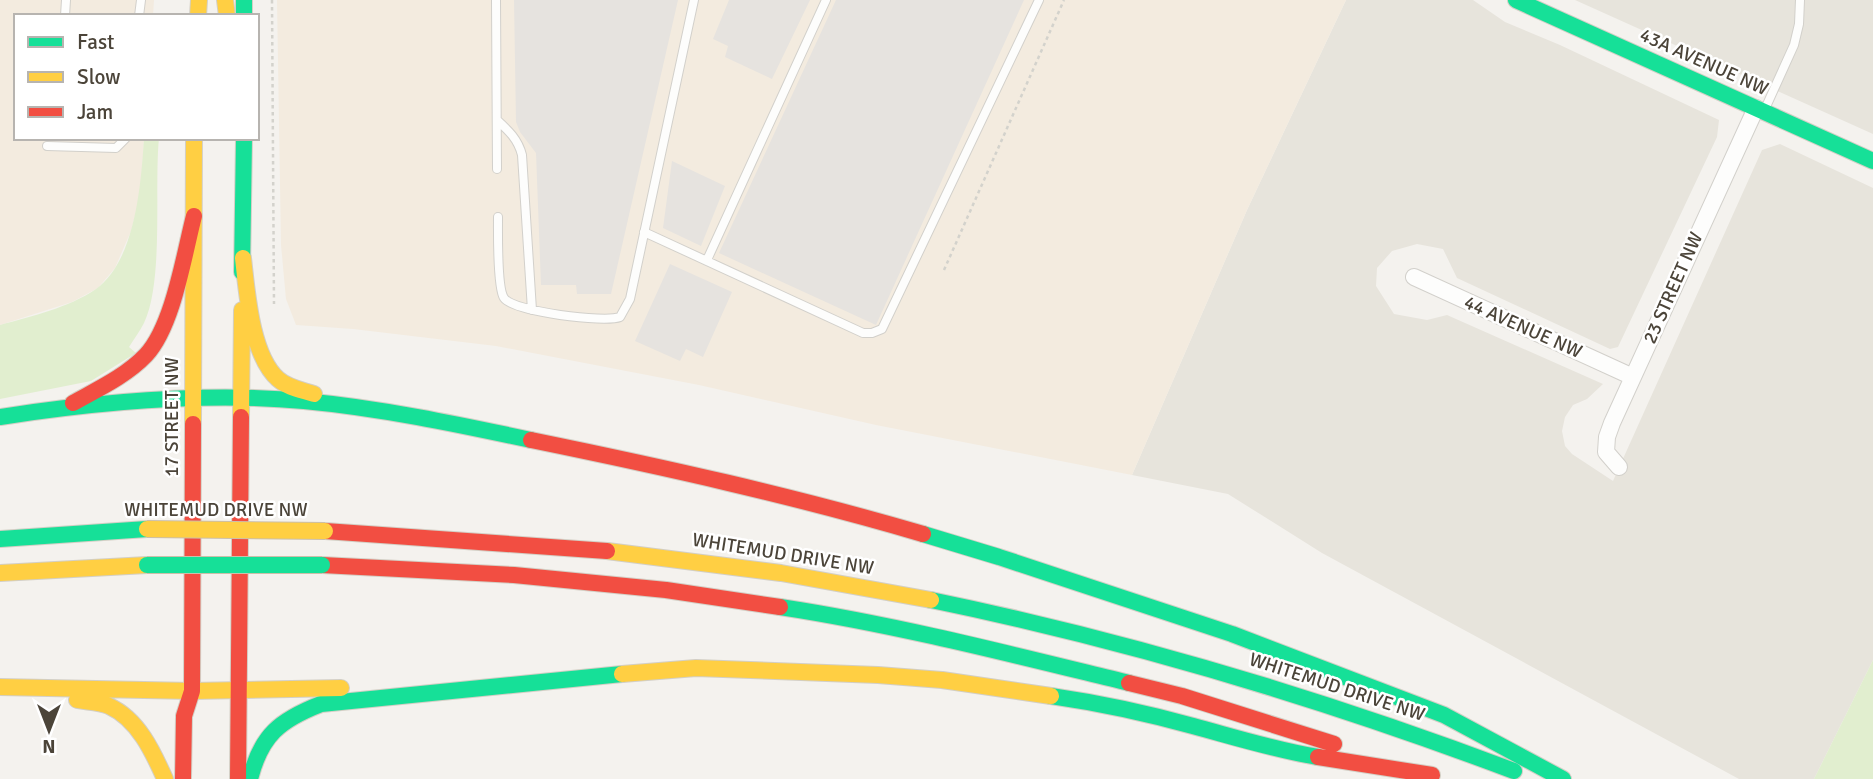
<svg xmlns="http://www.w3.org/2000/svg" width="1873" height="779" font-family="Signika,sans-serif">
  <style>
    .residential { fill: #e7e4dc }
    .commercial { fill: #f3ebdf }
    .green { fill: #e1eecf }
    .parking { fill: #e6e3df }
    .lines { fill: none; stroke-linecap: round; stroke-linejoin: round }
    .lane-casing { stroke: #d2d0cb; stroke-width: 10 }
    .street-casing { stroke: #d2d0cb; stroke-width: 18 }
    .fast-casing { stroke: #d3cfc5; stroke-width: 18 }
    .slow-casing { stroke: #d3cfc5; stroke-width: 18 }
    .jam-casing { stroke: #d3cfc5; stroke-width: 18 }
    .path { stroke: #d3d2cc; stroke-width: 2.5; stroke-dasharray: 3.5 3.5; stroke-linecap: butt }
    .lane { stroke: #fdfdfc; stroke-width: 8 }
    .street { stroke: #fdfdfc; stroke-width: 16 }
    .fast { stroke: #16e098; stroke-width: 16 }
    .slow { stroke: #ffcf43; stroke-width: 16 }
    .jam { stroke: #f24e42; stroke-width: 16 }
    .fast-bridge-casing { stroke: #ccbfa9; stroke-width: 18; stroke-linecap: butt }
    .slow-bridge-casing { stroke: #ccbfa9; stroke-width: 18; stroke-linecap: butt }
    .fast-bridge { stroke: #16e098; stroke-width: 16 }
    .slow-bridge { stroke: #ffcf43; stroke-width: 16 }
    .labels { text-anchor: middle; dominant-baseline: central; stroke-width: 5; stroke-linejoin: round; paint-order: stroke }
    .street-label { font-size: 19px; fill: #4b4439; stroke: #fff }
  </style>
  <rect width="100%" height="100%" fill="#f4f2ee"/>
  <!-- residential -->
  <path class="residential" d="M1346,0H1473L1505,22L1560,45L1719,120L1717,137L1618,347L1610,349L1457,278L1443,249L1417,244L1392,251L1377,268L1376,286L1394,314L1427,320L1447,315L1603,384L1587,399L1573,405L1565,417L1562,431L1565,446L1572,454L1613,481L1762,150L1780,144L1873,188V660L1814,779H1739L1322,553L1228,494L1132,475L1247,210Z
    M1575,0H1873V134Z"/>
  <!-- commercial -->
  <path class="commercial" d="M0,0H154L153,16H16V138H144L141,192L131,231L115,268L98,288L72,302L0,325Z
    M277,0H1346L1247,210L1132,475L876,425L699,385L496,346L353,329L296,325L286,299L281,245Z"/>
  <!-- green -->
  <path class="green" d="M144,138H159C154,188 164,281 144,323C140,331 134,339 129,347L136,353L91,381L0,399V325C32,316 68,308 96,289C136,260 141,183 144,138Z
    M1873,660V779H1814Z"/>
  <!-- parking -->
  <path class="parking" d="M514,0H678L611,294H577L576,285H541L536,153L520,132L516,122Z
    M729,0H810L772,79L725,57L728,46L713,39Z
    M836,0H1024L876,325L719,253Z
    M672,161L725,186L701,246L663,228Z
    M670,264L732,292L703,357L686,349L680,361L635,341Z"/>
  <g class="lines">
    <!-- lane casing -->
    <g class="lane-casing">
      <path id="lane" d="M496,0L497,169
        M65,16L66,0
        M139,16L141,0
        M1765,109L1794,45L1799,24L1800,0
        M497,120C508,130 518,139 522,155L532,310
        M47,146L116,148L126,138
        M498,217C498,232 497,288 504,298C514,312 605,323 620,317L630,299L694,0
        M644,232L863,333H872L882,329L1039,0
        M707,260L826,0"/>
    </g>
    <!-- street casing -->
    <g class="street-casing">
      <path id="street" d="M1414,277L1633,377
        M1619,467L1606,452L1607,437L1612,423L1756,108"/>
    </g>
    <!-- fast casing -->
    <g class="fast-casing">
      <path id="fast" d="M244,0V16
        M1516,0L1873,161
        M242,272L244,138
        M0,417C97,402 206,392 304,401C380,408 456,424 531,440
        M923,534L999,557L1232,634L1444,715L1563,779
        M0,539L147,529
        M931,600C1130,641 1323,699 1514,771
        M780,607C898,625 1014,655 1129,683
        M1051,696C1099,703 1146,713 1193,726C1234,737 1275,750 1318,757
        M250,779C261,735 280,720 321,704L622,674"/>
    </g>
    <!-- slow casing -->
    <g class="slow-casing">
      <path id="slow" d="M225,0L227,16
        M198,16L199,0
        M243,258C247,292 251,355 278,379C288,388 302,390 314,394
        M241,417L242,310
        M193,424L194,138
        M607,551L781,573L931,600
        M0,573L147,565
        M622,674L696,668L878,675L942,680L1051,696
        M0,687L192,691L341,688
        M77,700C88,702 99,702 109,706C138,719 153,752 165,779"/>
    </g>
    <!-- jam casing -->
    <g class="jam-casing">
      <path id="jam" d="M73,403C98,389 126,376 146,355C173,326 184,255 194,216
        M531,440C663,467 794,496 923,534
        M325,531L607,551
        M322,565L514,575L666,590L780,607
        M1129,683L1182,696L1334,744
        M1318,757L1432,775
        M183,779L184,716L192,691L193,424
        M238,779L241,417"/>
    </g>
    <!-- path -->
    <path class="path" d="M272,0L274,304
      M944,270L1064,0"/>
    <!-- lane -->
    <use href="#lane" class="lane"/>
    <!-- street -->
    <use href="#street" class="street"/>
    <!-- fast -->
    <use href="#fast" class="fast"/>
    <!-- slow -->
    <use href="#slow" class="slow"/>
    <!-- jam -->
    <use href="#jam" class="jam"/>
    <!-- fast-bridge casing -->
    <g class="fast-bridge-casing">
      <path id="fast-bridge" d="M147,565H322"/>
    </g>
    <!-- slow-bridge casing -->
    <g class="slow-bridge-casing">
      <path id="slow-bridge" d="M147,529L325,531"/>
    </g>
    <!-- fast-bridge -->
    <use href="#fast-bridge" class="fast-bridge"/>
    <!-- slow-bridge -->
    <use href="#slow-bridge" class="slow-bridge"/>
  </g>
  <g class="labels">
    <!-- street labels -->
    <g class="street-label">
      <text transform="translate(1704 62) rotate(24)">43A AVENUE NW</text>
      <text transform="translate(1673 288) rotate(-66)">23 STREET NW</text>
      <text transform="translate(1523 327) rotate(24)">44 AVENUE NW</text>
      <text transform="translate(172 417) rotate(-90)">17 STREET NW</text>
      <text x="216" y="510">WHITEMUD DRIVE NW</text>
      <text transform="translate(783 554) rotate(9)">WHITEMUD DRIVE NW</text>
      <text transform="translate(1337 687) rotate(18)">WHITEMUD DRIVE NW</text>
    </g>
  </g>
  <!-- legend -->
  <rect x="14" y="14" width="245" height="126" fill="#ffffff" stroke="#b7b4b0" stroke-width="2"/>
  <rect x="28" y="37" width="35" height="10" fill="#16e098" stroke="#b7b4b0" stroke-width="2"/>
  <text x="77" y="49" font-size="21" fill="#4b4439">Fast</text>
  <rect x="28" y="72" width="35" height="10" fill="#ffcf43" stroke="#b7b4b0" stroke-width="2"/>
  <text x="77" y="84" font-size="21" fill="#4b4439">Slow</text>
  <rect x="28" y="107" width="35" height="10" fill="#f24e42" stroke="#b7b4b0" stroke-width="2"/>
  <text x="77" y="119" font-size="21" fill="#4b4439">Jam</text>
  <!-- north arrow -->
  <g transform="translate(49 730) rotate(180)" stroke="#ffffff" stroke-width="5" paint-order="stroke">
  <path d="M0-5L12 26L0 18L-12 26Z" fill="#4b4439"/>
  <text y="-10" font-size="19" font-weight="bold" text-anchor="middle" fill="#4b4439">N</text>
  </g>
</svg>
